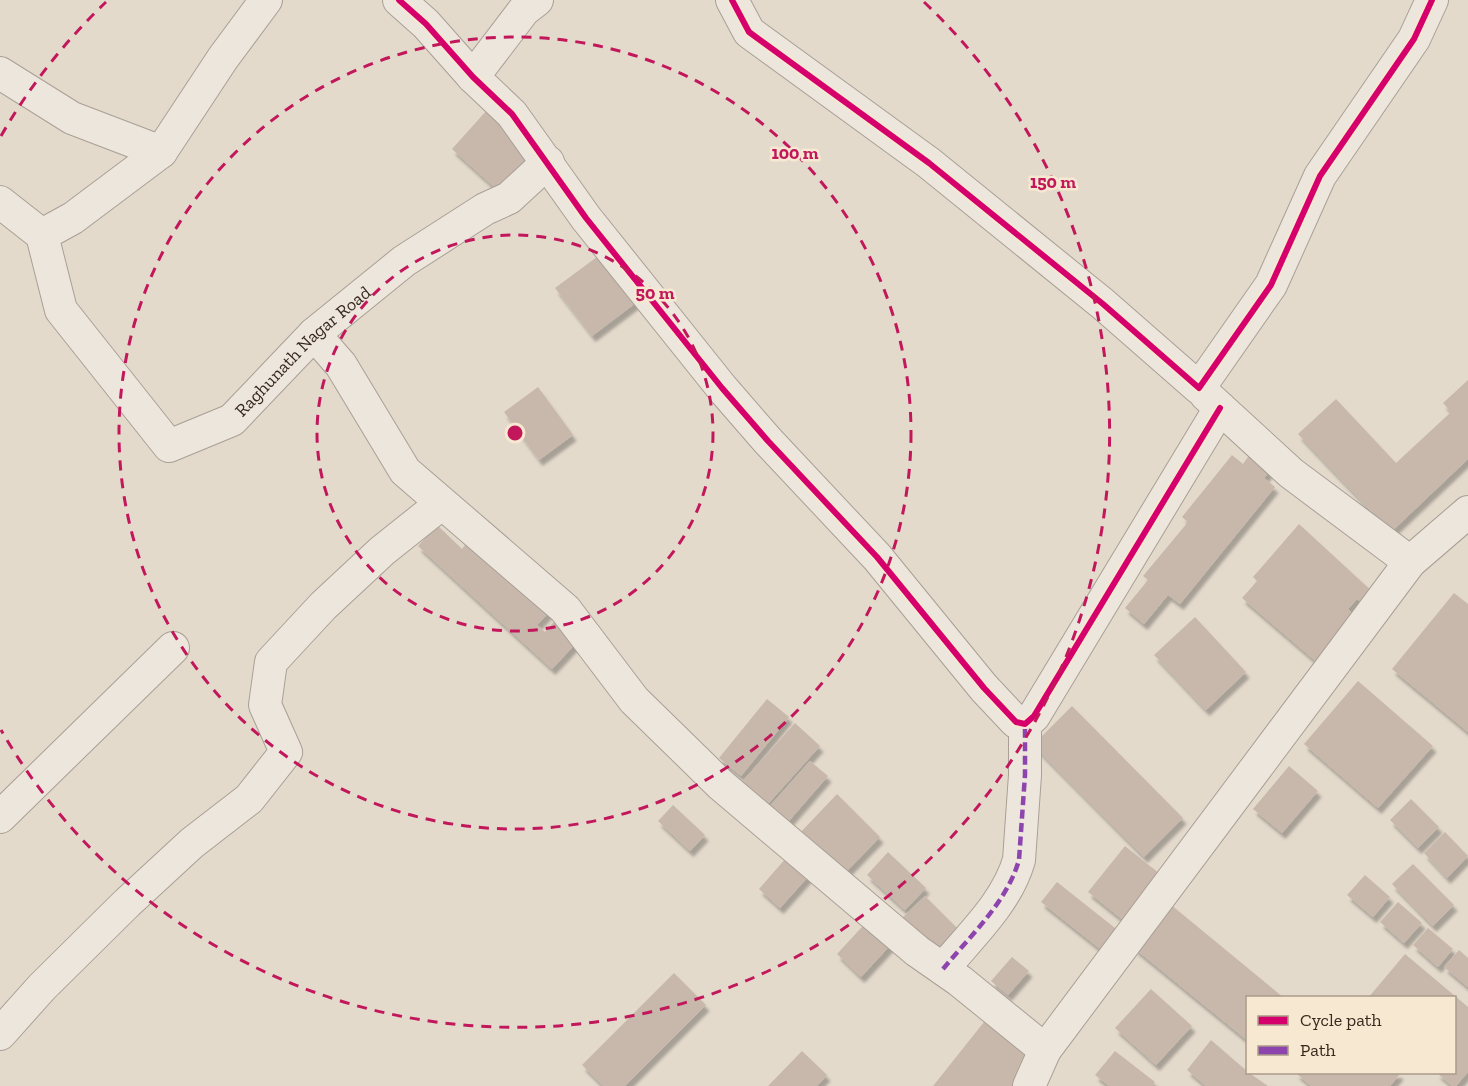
<svg xmlns="http://www.w3.org/2000/svg" width="1468" height="1086" font-family="'Zilla Slab',serif">
  <style>
    .building { fill: #c8b8ac; filter: url(#shadow) }
    .lines { fill: none; stroke-linecap: round; stroke-linejoin: round }
    .minor-casing { stroke: #a99f95; stroke-width: 34 }
    .minor { stroke: #ece6dd; stroke-width: 32 }
    .quiet { stroke: #8e44ad; stroke-width: 4.5; stroke-dasharray: 9 4.5; stroke-linecap: butt }
    .cycleway-casing { stroke: #f6e8d1; stroke-width: 10 }
    .cycleway { stroke: #d6006c; stroke-width: 6 }
    .ring { fill: none; stroke: #c2185b; stroke-width: 3; stroke-dasharray: 10 8 }
    .labels { text-anchor: middle; dominant-baseline: central; stroke-width: 5; stroke-linejoin: round; paint-order: stroke }
    .street-label { font-size: 18px; fill: #37271d; stroke: #f6e8d1 }
    .centre { fill: #c2185b; stroke: #f6e8d1; stroke-width: 3 }
    .ring-label { font-size: 18px; text-anchor: middle; font-weight: bold; fill: #c2185b; stroke: #f6e8d1; stroke-width: 5; stroke-linejoin: round; paint-order: stroke }
  </style>
  <defs>
    <filter id="shadow"><feDropShadow dx="3.5" dy="6" stdDeviation="1.5" flood-color="#0004"/></filter>
  </defs>
  <rect width="100%" height="100%" fill="#e4dacc"/>
  <!-- building -->
  <path class="building" d="M487,110L538,156L503,195L452,149Z
    M605,251L641,299L592,336L555,288Z
    M1468,380V459L1391,532L1298,434L1336,399L1396,463L1451,412L1443,403Z
    M538,387L573,435L539,460L504,412Z
    M1250,454L1270,471L1264,478L1275,487L1180,604L1168,595L1144,624L1125,608L1148,580L1143,576L1188,522L1182,517L1232,455L1243,464Z
    M1299,524L1374,593L1364,605L1357,599L1348,609L1352,613L1343,624L1345,626L1319,664L1242,598L1257,581L1253,577Z
    M437,525L462,549L466,544L476,553L479,550L552,609L537,625L545,632L558,617L581,638L552,669L418,546Z
    M1454,593L1468,604V732L1392,669Z
    M1195,617L1246,672L1206,710L1154,655Z
    M1358,681L1433,746L1378,808L1304,744Z
    M767,699L789,717L741,776L719,758Z
    M1072,706L1183,818L1144,857L1033,745Z
    M795,723L820,746L767,805L742,782Z
    M810,761L828,776L788,822L770,806Z
    M1289,766L1318,791L1282,833L1253,809Z
    M837,794L880,837L841,877L798,835Z
    M1411,799L1439,827L1418,848L1390,820Z
    M673,805L705,835L690,851L658,821Z
    M1445,832L1468,856L1447,878L1424,853Z
    M1125,846L1160,874L1123,920L1088,892Z
    M793,850L815,869L780,908L759,889Z
    M888,852L926,888L905,910L867,875Z
    M1413,864L1454,905L1433,926L1392,884Z
    M1365,875L1390,897L1373,917L1347,895Z
    M1057,882L1120,932L1104,952L1041,902Z
    M925,896L963,934L937,959L899,921Z
    M1398,902L1422,923L1404,943L1380,922Z
    M1170,904L1284,998H1248V1041L1134,948Z
    M872,916L897,938L861,977L837,954Z
    M1428,928L1453,949L1438,967L1413,945Z
    M1459,950L1468,958V987L1444,967Z
    M1405,954L1468,1007V1072L1456,1086H1452L1436,1072H1454V998H1368Z
    M1012,957L1029,971L1008,995L991,981Z
    M674,973L706,1005L625,1086H603L582,1065Z
    M1151,989L1192,1026L1156,1065L1115,1028Z
    M984,1022L1032,1060L1011,1086H933Z
    M1211,1040L1248,1072L1268,1086H1206L1187,1070Z
    M802,1051L827,1075L817,1086H768Z
    M1115,1051L1155,1082L1152,1086H1109L1095,1075Z
    M1295,1072H1398L1400,1074L1390,1086H1311Z"/>
  <g class="lines">
    <!-- minor casing -->
    <g class="minor-casing">
      <g id="minor">
        <path d="M399,0L426,24L473,77L512,114L586,218L722,388L768,441L877,557L984,688L1016,722L1025,724L1034,716L1220,408"/>
        <path d="M732,0L749,32L929,163L1103,304L1199,388L1271,285L1320,176L1414,39L1432,0"/>
        <path d="M0,73L72,118L161,152"/>
        <path d="M473,77L524,10L537,0"/>
        <path d="M0,202L42,235L73,218L161,152L223,58L266,0"/>
        <path id="s1" d="M42,235L61,310L169,446L232,420L314,334L404,261L485,209L509,198L548,162"/>
        <path d="M314,334L341,365L405,471L565,609L634,700L721,785L917,951L960,981L1045,1050"/>
        <path d="M1206,395L1291,473L1410,562"/>
        <path d="M0,817L173,648"/>
        <path d="M943,969C971,935 1007,902 1019,860L1025,775V724"/>
        <path d="M0,1034L42,987L127,903L192,843L249,799L286,752L265,705L271,662L323,606L382,551L441,504"/>
        <path d="M1029,1086L1045,1050L1410,562L1468,512"/>
      </g>
    </g>
    <!-- minor -->
    <use href="#minor" class="minor"/>
    <!-- quiet -->
    <path class="quiet" d="M943,969C971,935 1007,902 1019,860L1025,775V724"/>
    <!-- cycleway casing -->
    <g class="cycleway-casing">
      <path id="cycleway" d="M399,0L426,24L473,77L512,114L586,218L722,388L768,441L877,557L984,688L1016,722L1025,724L1034,716L1220,408
        M732,0L749,32L929,163L1103,304L1199,388L1271,285L1320,176L1414,39L1432,0"/>
    </g>
    <!-- cycleway -->
    <use href="#cycleway" class="cycleway"/>
  </g>
  <!-- distance rings -->
  <g class="ring">
    <circle cx="515" cy="433" r="198"/>
    <circle cx="515" cy="433" r="396"/>
    <path d="M1 136A594 594 0 0 1 106 2M924 2A594 594 0 1 1 1 730"/>
  </g>
  <g class="labels">
    <!-- street labels -->
    <g class="street-label">
      <text stroke="none"><textPath href="#s1" startOffset="418">Raghunath Nagar Road</textPath></text>
    </g>
  </g>
  <circle cx="515" cy="433" r="9" class="centre"/>
  <g class="ring-label">
    <text x="795" y="159">100 m</text>
    <text x="1053" y="188">150 m</text>
    <text x="655" y="299">50 m</text>
  </g>
  <!-- legend -->
  <rect x="1246" y="996" width="210" height="78" fill="#f6e8d1" stroke="#aa9b89" stroke-width="1.5"/>
  <rect x="1258" y="1016" width="30" height="9" fill="#d6006c" stroke="#aa9b89" stroke-width="1.5"/>
  <text x="1300" y="1026" font-size="18" fill="#37271d">Cycle path</text>
  <rect x="1258" y="1046" width="30" height="9" fill="#8e44ad" stroke="#aa9b89" stroke-width="1.5"/>
  <text x="1300" y="1056" font-size="18" fill="#37271d">Path</text>
</svg>
